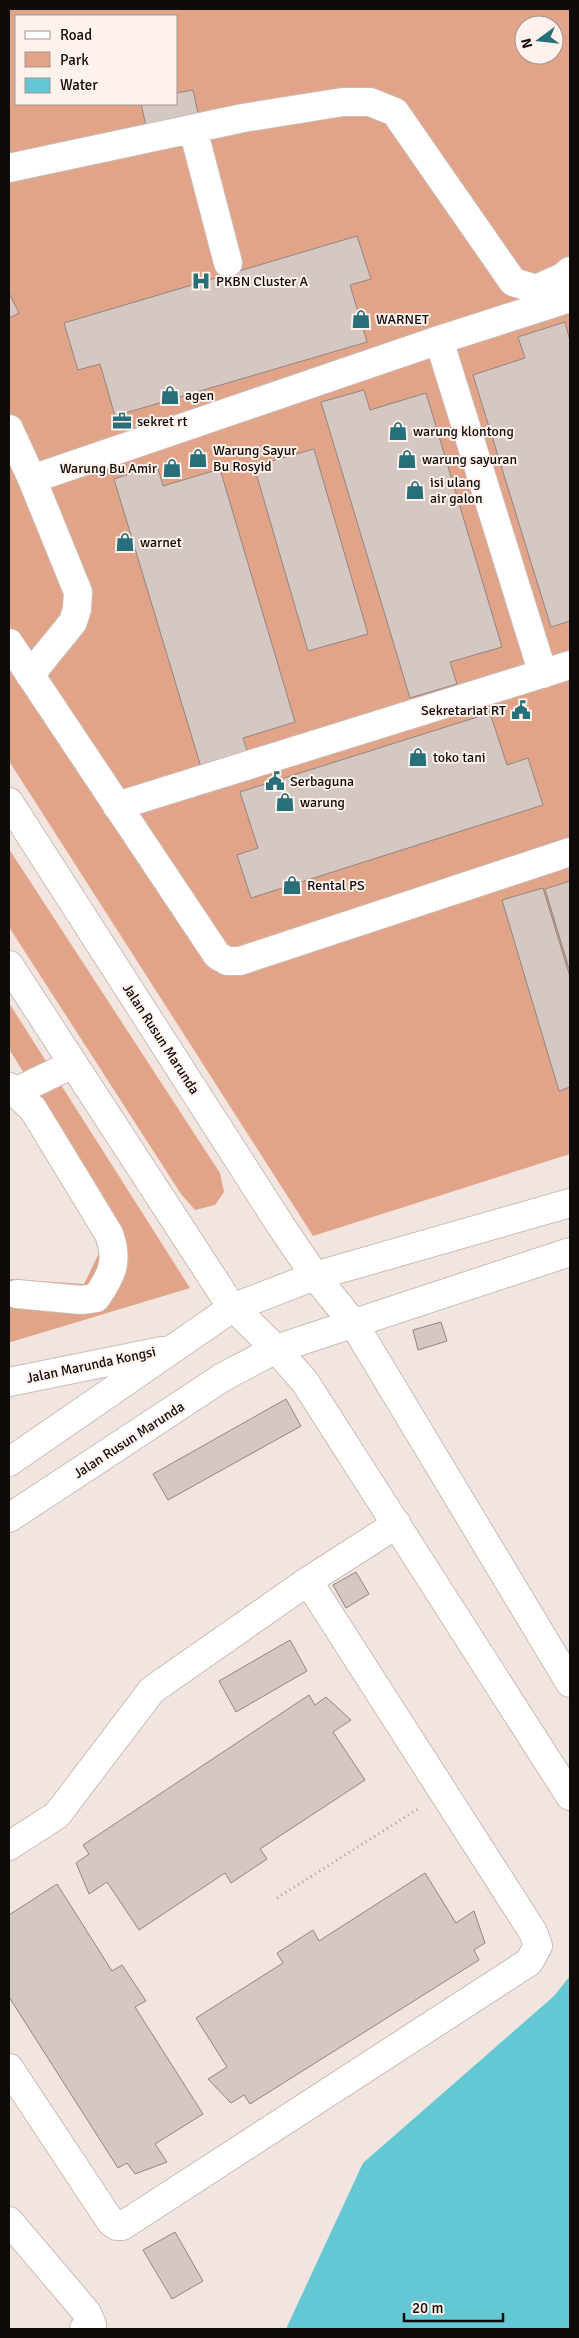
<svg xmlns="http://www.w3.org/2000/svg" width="579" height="2338" font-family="Signika,sans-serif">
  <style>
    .green { fill: #e2a488; fill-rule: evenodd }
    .water { fill: #63c8d3 }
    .building { fill: #d5c8c3; stroke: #918580 }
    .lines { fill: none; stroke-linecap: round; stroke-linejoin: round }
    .minor-casing { stroke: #cabdb8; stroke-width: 30 }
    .path { stroke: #a69c97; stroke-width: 3; stroke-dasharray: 1 4; stroke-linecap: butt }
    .minor { stroke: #fff; stroke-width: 28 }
    .labels { text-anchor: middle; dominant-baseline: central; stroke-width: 4; stroke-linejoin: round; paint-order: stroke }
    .poi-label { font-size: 14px; fill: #0f0b09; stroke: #fff2ec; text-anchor: start }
    .street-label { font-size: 14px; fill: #0f0b09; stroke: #fff2ec }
  </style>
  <rect width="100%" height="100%" fill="#f2e5df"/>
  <!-- green -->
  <path class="green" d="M9,9H570V1154L313,1236L9,761ZM16,16H176V104H16ZM524,25H554V55H524Z
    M9,849L220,1173L224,1192L215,1205L195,1210L181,1194L9,927Z
    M9,1003L190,1288L11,1342L9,1341V1279L84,1284L115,1220L9,1049Z"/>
  <!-- water -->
  <path class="water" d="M570,1976V2329H286L363,2163L554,1996Z"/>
  <!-- building -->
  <path class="building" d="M193,90L199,118L147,130L141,104H176V93Z
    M357,236L371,279L350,285L367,342L115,416L100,364L78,370L64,323Z
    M9,293L19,313L9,318Z
    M565,322L570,341V621L551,627L473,375L525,358L518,337Z
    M364,390L370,410L426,393L502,647L450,662L457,684L410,698L321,402Z
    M314,449L368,634L308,651L254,466Z
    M157,465L163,486L220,469L295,722L243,738L250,760L203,774L114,479Z
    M490,713L507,765L528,758L543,805L251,898L237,855L258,848L240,792Z
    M570,881V972L545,889Z
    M543,888L570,977V1087L559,1091L502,900Z
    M441,1322L447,1341L418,1350L413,1330Z
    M286,1399L301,1426L168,1500L153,1474Z
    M356,1572L369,1594L346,1608L333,1585Z
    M290,1640L307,1671L236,1712L219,1681Z
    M309,1695L315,1705L326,1697L351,1720L333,1732L365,1780L260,1849L267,1859L231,1883L225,1873L139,1930L107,1882L89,1894L76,1863L89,1854L83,1845Z
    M425,1873L456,1923L474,1911L485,1943L474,1950L479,1960L250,2104L244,2095L231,2103L208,2079L227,2067L196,2018L283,1963L277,1953L313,1930L319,1941Z
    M57,1884L112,1971L122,1965L146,2001L135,2007L203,2114L155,2144L167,2162L135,2174L127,2163L118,2168L9,1997V1915Z
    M175,2232L203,2281L172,2299L143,2250Z"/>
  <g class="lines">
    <!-- minor casing -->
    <g class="minor-casing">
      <path id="minor" d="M193,129L228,263
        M9,168L243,118L343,102H370L395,112L513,282L536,289L563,277L570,271
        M439,340L543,674
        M9,429L32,479L78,592L77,609L73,622L30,675
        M32,479L439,340L570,298
        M9,643L217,955L227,961H240L570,852
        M9,802L281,1226L315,1276L354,1324L570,1683
        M117,806L570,665
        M9,965L229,1303L276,1349L305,1382L570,1796
        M9,1087L15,1092L73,1064
        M15,1092L33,1109L109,1234C119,1261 112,1275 96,1298L81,1300L17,1294
        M9,1382L162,1351
        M9,1462L232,1308L315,1276L570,1203
        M9,1518L223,1377L276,1349L570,1252
        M9,1846L57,1815L152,1690L308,1581L397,1524
        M9,2068L111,2222L117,2226H122L529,1962L538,1946L533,1932L308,1581
        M9,2221L87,2313L92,2325L84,2329"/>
    </g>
    <!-- path -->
    <path class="path" d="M277,1898L418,1809"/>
    <!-- minor -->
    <use href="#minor" class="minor"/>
  </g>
  <!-- icons -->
  <defs>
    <g id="hospital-bare" transform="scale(1.5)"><path d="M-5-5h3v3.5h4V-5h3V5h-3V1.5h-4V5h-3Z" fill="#277079" stroke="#fff2ec" stroke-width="2.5" paint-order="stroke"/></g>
    <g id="shop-bare" transform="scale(1.5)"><path d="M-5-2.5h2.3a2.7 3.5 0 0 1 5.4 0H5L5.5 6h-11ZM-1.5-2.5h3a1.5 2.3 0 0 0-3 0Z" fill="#277079" stroke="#fff2ec" stroke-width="2.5" paint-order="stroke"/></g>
    <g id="office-bare" transform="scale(1.5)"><path d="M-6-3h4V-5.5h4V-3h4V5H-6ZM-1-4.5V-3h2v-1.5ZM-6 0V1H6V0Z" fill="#277079" stroke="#fff2ec" stroke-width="2.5" paint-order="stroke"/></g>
    <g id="civic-bare" transform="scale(1.5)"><path d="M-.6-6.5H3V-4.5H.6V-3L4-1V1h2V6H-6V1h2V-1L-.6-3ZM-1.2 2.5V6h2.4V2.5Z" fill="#277079" stroke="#fff2ec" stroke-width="2.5" paint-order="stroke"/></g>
  </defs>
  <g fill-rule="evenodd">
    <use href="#hospital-bare" x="201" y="281"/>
    <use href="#shop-bare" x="361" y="319"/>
    <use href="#shop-bare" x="170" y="395"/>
    <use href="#office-bare" x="122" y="421"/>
    <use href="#shop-bare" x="398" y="431"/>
    <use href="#shop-bare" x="198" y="458"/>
    <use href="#shop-bare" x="407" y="459"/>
    <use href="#shop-bare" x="172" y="468"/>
    <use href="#shop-bare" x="415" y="490"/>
    <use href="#shop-bare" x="125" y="542"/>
    <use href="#civic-bare" x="521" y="710"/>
    <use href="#shop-bare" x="418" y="757"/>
    <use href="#civic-bare" x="275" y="781"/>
    <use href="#shop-bare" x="285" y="802"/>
    <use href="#shop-bare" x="292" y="885"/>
  </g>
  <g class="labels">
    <!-- poi labels -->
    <g class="poi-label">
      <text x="216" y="281">PKBN Cluster A</text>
      <text x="376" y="319">WARNET</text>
      <text x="185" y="395">agen</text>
      <text x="137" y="421">sekret rt</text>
      <text x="413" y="431">warung klontong</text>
      <text x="213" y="450">Warung Sayur<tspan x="213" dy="16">Bu Rosyid</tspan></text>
      <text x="422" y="459">warung sayuran</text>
      <text x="157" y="468" text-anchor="end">Warung Bu Amir</text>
      <text x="430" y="482">isi ulang<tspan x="430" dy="16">air galon</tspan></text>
      <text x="140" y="542">warnet</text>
      <text x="506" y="710" text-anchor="end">Sekretariat RT</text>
      <text x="433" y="757">toko tani</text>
      <text x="290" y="781">Serbaguna</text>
      <text x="300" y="802">warung</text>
      <text x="307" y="885">Rental PS</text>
    </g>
    <!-- street labels -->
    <g class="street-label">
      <text transform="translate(161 1039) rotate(57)">Jalan Rusun Marunda</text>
      <text transform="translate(91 1365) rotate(-12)">Jalan Marunda Kongsi</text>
      <text transform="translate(129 1440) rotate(-33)">Jalan Rusun Marunda</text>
    </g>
  </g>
  <!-- border -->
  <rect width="579" height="2338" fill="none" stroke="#0f0b09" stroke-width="20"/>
  <!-- legend -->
  <rect x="15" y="15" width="162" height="90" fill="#fff2ec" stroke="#9f9691"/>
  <rect x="25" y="31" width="25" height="8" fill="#ffffff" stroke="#9f9691"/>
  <text x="60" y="40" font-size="15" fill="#0f0b09">Road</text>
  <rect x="25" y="52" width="25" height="15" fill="#e2a488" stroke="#9f9691"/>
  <text x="60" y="65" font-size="15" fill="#0f0b09">Park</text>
  <rect x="25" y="78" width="25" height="15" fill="#63c8d3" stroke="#9f9691"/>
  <text x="60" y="90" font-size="15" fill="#0f0b09">Water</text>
  <!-- north arrow -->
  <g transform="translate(539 40) rotate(255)"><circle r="24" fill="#fff2ec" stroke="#9f9691"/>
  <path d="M0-4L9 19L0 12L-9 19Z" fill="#277079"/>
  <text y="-8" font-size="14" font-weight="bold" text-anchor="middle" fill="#0f0b09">N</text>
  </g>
  <!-- scale -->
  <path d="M404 2313v8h99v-8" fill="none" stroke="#0f0b09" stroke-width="2.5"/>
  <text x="412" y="2313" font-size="15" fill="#0f0b09" stroke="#fff2ec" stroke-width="4" paint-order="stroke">20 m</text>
</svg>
